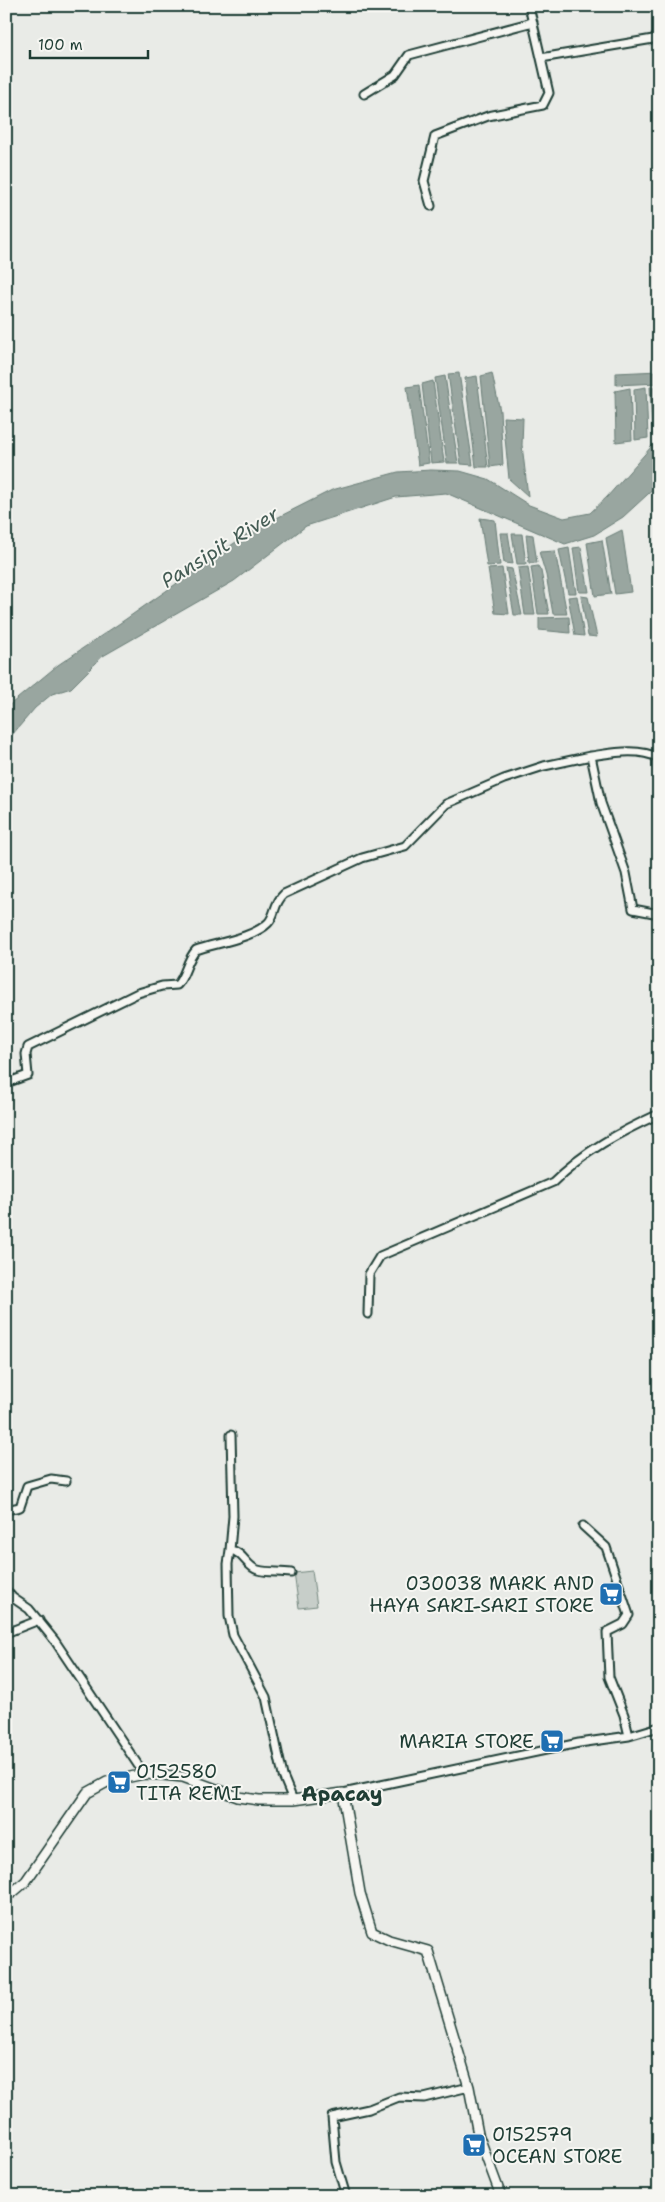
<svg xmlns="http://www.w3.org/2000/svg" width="665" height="2202" font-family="'Shantell Sans',sans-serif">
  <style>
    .green { fill: #c7cec9; stroke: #73867e }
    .water { fill: #99a6a0; stroke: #687c75 }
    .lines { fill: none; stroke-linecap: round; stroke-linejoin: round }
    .minor-casing { stroke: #1f3d34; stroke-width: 11 }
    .tertiary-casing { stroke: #1f3d34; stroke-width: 12 }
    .minor { stroke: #f6f6f2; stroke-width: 7 }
    .tertiary { stroke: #f6f6f2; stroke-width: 9 }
    .labels { text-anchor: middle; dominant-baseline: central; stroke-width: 4; stroke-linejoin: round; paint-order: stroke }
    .poi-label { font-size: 19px; fill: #1f3d34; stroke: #f6f6f2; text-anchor: end }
    .water-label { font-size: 20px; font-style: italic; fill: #445c54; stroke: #f6f6f2 }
    .quarter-label { font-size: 21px; font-weight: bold; fill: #1f3d34; stroke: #f6f6f2 }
  </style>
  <rect width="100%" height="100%" fill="#e9ebe7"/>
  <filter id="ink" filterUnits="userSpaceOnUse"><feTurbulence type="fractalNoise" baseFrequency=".02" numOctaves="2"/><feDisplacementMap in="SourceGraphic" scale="10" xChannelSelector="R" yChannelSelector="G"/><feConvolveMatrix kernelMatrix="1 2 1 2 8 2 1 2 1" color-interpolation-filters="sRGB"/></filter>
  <g filter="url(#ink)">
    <!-- green -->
    <path class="green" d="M312,1571L317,1606L299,1608L294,1573Z"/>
    <!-- water -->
    <path class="water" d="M659,371V383L616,385V373Z
      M459,373L473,465L461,464L448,374Z
      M492,373L500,411L503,465L490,467L481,376Z
      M445,376L458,463H447L435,378Z
      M477,376L488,467H476L465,378Z
      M433,381L444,462L431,463L422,384Z
      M419,385L429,463L418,465L407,387Z
      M646,387L648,438L635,440L634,389Z
      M650,387H659V426L652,435Z
      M630,388L632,440L616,442L615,391Z
      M503,417L523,418L522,445L528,496L509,479Z
      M659,438V484L623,517L594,535L565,544L446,493L396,497L306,526L234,581L103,656L71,688L52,694L35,708L6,742V708L58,665L126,619L253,530L332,490L398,472L431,470L460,471L488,479L529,505L564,518L590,513L607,497Z
      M480,518L495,520L500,565L487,566Z
      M622,530L631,592L615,594L606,538Z
      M500,533H508L513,564L504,563Z
      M512,534H522L526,564H517Z
      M526,534L533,535L537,563H529Z
      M602,540L611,594L595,596L587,543Z
      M581,547L589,592H579L573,548Z
      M569,548L576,593H568L559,550Z
      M555,551L567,614H553L546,575L539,552Z
      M538,566L541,571L549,614H538L531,567Z
      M528,567L535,615H525L518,568Z
      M502,568L509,614L495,613L488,569Z
      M506,568L512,569L522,615H514Z
      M577,596L584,636L575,635L568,597Z
      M581,596L588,597L597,637L588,636Z
      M569,617L570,633L539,630V618Z"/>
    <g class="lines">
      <!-- minor casing -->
      <g class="minor-casing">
        <path id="minor" d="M541,58L659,38
          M364,94L395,75L409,55L533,22
          M431,206L424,181L435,136L488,116L543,105L549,93L529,6
          M591,756C612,753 638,747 659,758
          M6,1083L28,1075L26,1054L28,1047L138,993L162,986L177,985C186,975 186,961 196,950C216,943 253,938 268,923C276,915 273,904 284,894L362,858L405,846L446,804L504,779L544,766L591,756L601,803L626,873L633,909L659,914
          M368,1314L369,1274L380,1256L553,1182C584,1151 620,1132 659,1114
          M6,1510L20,1507L27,1486L51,1479L66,1481
          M230,1550L233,1516L231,1435
          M291,1573C280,1571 269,1573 258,1570C246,1567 244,1552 230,1550L228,1564L229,1616L233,1635L266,1697L283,1776L293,1800
          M6,1590L13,1598L29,1609L55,1641L144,1774
          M6,1633L39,1620
          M629,1736L659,1727
          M343,1793L579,1743L629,1736L624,1715L609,1677L607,1632L623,1624L629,1615L606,1547L583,1526
          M346,2196L336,2162L332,2117L369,2109L399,2097L424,2098L469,2087"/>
      </g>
      <!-- tertiary casing -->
      <g class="tertiary-casing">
        <path id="tertiary" d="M6,1895L12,1893L26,1881L87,1793L107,1782L144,1774L163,1775L183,1777L238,1797L259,1800H293L343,1793L360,1893L372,1932L389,1940L428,1951L469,2087L478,2134L501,2196"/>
      </g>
      <!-- minor -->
      <use href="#minor" class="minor"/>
      <!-- tertiary -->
      <use href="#tertiary" class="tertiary"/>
    </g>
  </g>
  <!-- icons -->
  <defs>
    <g id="supermarket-square" transform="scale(1.25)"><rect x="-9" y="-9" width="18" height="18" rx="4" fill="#1f6fb2" stroke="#f6f6f2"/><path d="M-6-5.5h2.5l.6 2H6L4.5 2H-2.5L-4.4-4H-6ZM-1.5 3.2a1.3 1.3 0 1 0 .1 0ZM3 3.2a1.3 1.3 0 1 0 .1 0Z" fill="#fff"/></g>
  </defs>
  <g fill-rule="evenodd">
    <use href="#supermarket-square" x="611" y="1594"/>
    <use href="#supermarket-square" x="552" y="1741"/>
    <use href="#supermarket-square" x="119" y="1782"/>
    <use href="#supermarket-square" x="474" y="2145"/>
  </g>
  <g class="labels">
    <!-- poi labels -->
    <g class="poi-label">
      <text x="594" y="1583">030038 MARK AND<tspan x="594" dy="22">HAYA SARI-SARI STORE</tspan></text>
      <text x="534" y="1741">MARIA STORE</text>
      <text x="136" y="1771" text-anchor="start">0152580<tspan x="136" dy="22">TITA REMI</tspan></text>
      <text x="492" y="2134" text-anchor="start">0152579<tspan x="492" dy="22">OCEAN STORE</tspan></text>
    </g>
    <!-- water labels -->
    <g class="water-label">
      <text transform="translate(220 547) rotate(-32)">Pansipit River</text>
    </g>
    <!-- quarter labels -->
    <g class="quarter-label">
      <text x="342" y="1794">Apacay</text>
    </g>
  </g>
  <!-- margin -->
  <rect width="665" height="2202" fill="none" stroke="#f6f6f2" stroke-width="25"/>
  <rect x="12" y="12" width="640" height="2177" fill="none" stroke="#1f3d34" stroke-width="2" filter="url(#ink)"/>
  <!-- scale -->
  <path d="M30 50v8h118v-8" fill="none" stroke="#1f3d34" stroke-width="2.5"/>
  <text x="38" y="50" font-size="15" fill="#1f3d34" stroke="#f6f6f2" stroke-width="4" paint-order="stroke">100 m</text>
</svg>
